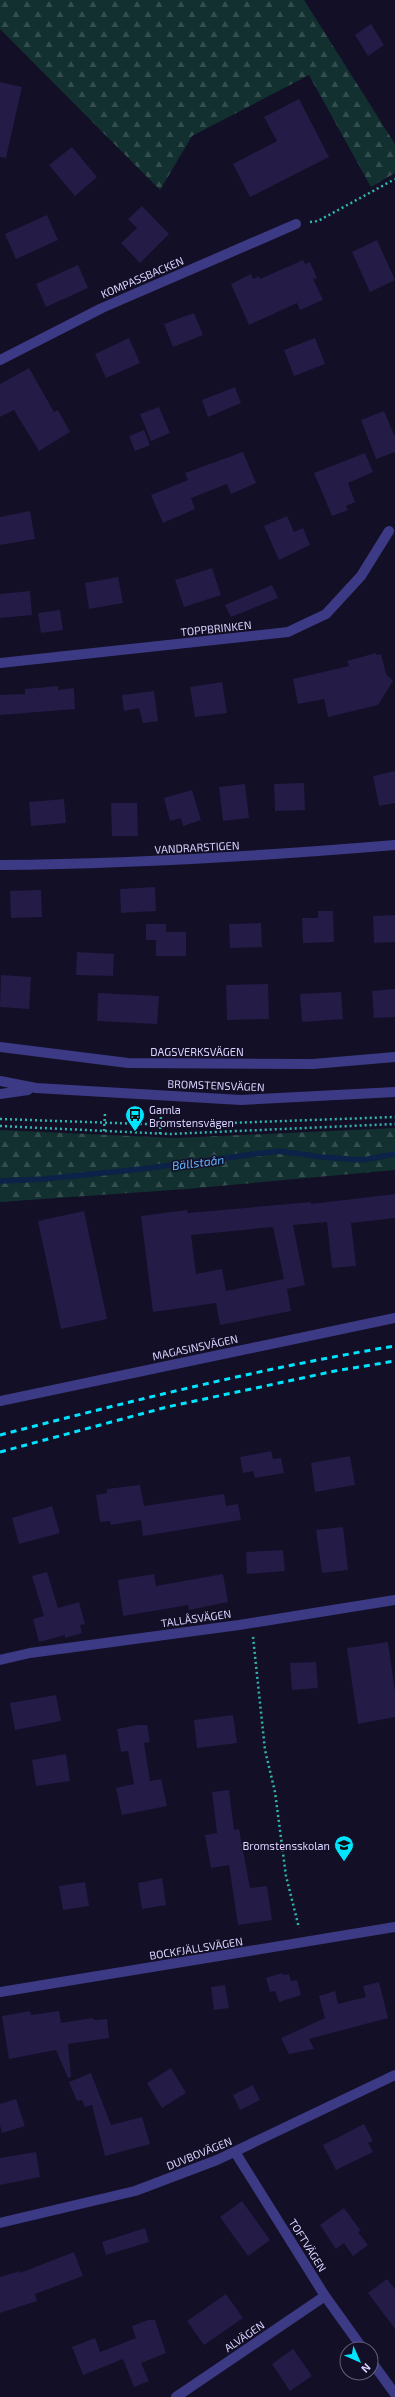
<svg xmlns="http://www.w3.org/2000/svg" width="395" height="2397" font-family="'Exo 2',sans-serif">
  <style>
    .forest { fill: url(#forest-firs) }
    .lines { fill: none; stroke-linecap: round; stroke-linejoin: round }
    .stream { stroke: #0c2248; stroke-width: 5.5 }
    .building { fill: #241b47; fill-rule: evenodd }
    .path { stroke: #2fb8b0; stroke-width: 2.5; stroke-dasharray: 2 3; stroke-linecap: butt }
    .minor { stroke: #3d3a85; stroke-width: 10 }
    .rail { stroke: #00e5ff; stroke-width: 3; stroke-dasharray: 6 5; stroke-linecap: butt }
    .labels { text-anchor: middle; dominant-baseline: central; stroke-width: 3; stroke-linejoin: round; paint-order: stroke }
    .street-label { font-size: 11px; fill: #d9d4ff; stroke: #130f26 }
    .poi-label { font-size: 11px; fill: #d9d4ff; stroke: #130f26; text-anchor: start }
    .water-label { font-size: 12px; font-style: italic; fill: #62b6ff; stroke: #130f26 }
  </style>
  <defs>
    <pattern id="forest-firs" width="22" height="20" patternUnits="userSpaceOnUse"><rect width="22" height="20" fill="#12302f"/><path d="M5 1l3.5 6h-7zM16 11l3.5 6h-7z" fill="#344d4e"/></pattern>
  </defs>
  <rect width="100%" height="100%" fill="#130f26"/>
  <!-- forest -->
  <path class="forest" d="M0,0H304L395,144V173L371,187L309,75L192,136L160,190L0,29Z
    M395,1128V1170L186,1189L0,1202V1130L176,1138Z"/>
  <g class="lines">
    <!-- stream -->
    <path class="stream" d="M0,1181L44,1179L141,1169L278,1151L322,1157L363,1160L395,1154"/>
  </g>
  <!-- building -->
  <path class="building" d="M371,24L384,45L368,56L355,35Z
    M0,82L22,87L6,158L0,157Z
    M299,99L329,157L250,197L233,164L277,141L264,117Z
    M72,147L97,177L75,196L49,165Z
    M142,206L169,234L140,263L121,243L137,228L128,219Z
    M47,215L58,240L16,259L5,234Z
    M377,240L395,280L370,292L352,252Z
    M303,260L305,264L310,262L317,278L313,279L323,300L300,310L297,303L249,325L231,284L251,274L253,279L259,276L260,279Z
    M78,265L88,288L46,307L36,284Z
    M194,313L203,335L173,347L164,324Z
    M129,338L140,363L106,378L95,354Z
    M315,338L325,364L294,376L284,350Z
    M29,368L54,412L58,410L70,432L39,451L14,410L0,417V384Z
    M235,387L241,403L208,417L202,400Z
    M159,407L170,433L151,441L140,414Z
    M384,411L395,437V452L376,459L361,420Z
    M144,430L150,445L135,451L129,436Z
    M243,452L256,483L231,494L227,484L191,498L195,509L163,523L151,495L188,480L185,473Z
    M365,453L373,472L348,483L355,502L346,506L348,510L332,516L314,473Z
    M30,511L35,539L0,545V517Z
    M287,516L294,532L303,528L310,545L279,560L264,526Z
    M212,568L221,595L184,607L175,580Z
    M118,577L123,603L89,609L85,583Z
    M272,585L278,598L231,617L225,605Z
    M30,591L32,615L0,618V594Z
    M60,610L63,630L41,633L38,613Z
    M376,653V655L381,654L386,674L393,681L378,705L328,717L324,699L298,704L293,679L349,666L347,661Z
    M222,682L227,713L195,717L190,687Z
    M58,686V690L74,688L75,709L0,715V695L25,694V689Z
    M154,691L158,721L143,723L139,708L124,711L122,695Z
    M395,771V803L379,806L373,776Z
    M304,783L305,810L275,811L274,784Z
    M245,784L249,818L223,821L219,787Z
    M192,790L201,820L183,826L181,818L170,821L164,798Z
    M64,799L66,823L31,826L29,802Z
    M111,803H137L138,836H112Z
    M155,887L156,911L121,913L120,889Z
    M41,890L42,917L11,918L10,891Z
    M318,911H333L334,942L303,943L302,918H318Z
    M395,915V942L374,943L373,916Z
    M261,923L262,947L230,948L229,924Z
    M146,924H166V932H186V956H156V940H146Z
    M77,952L114,954L113,976L76,975Z
    M1,975L31,977L29,1009L0,1007Z
    M268,984L269,1019L227,1020L226,985Z
    M395,989V1017L374,1018L372,991Z
    M341,992L343,1019L302,1022L300,994Z
    M98,993L159,996L157,1024L97,1021Z
    M395,1194V1218L351,1223L356,1266L332,1268L327,1222L293,1225L305,1285L287,1289L291,1311L220,1325L216,1303L153,1312L141,1216L187,1210L188,1213L311,1202V1204ZM273,1227L284,1279L226,1291L222,1269L196,1274L191,1235Z
    M84,1211L107,1319L61,1329L38,1221Z
    M271,1451L273,1459L281,1458L284,1473L255,1478L253,1471L243,1473L240,1457Z
    M350,1456L355,1485L315,1492L311,1463Z
    M140,1485L144,1506L224,1494L226,1506L238,1504L241,1520L143,1536L141,1520L111,1525L110,1521L100,1522L96,1495L107,1493V1489Z
    M52,1506L60,1533L19,1544L12,1518Z
    M343,1527L348,1570L322,1573L316,1530Z
    M283,1550L285,1571L247,1574L246,1552Z
    M47,1572L58,1608L79,1602L85,1624L80,1625L82,1633L65,1638V1635L39,1642L33,1619L44,1616L32,1576Z
    M154,1574L156,1586L223,1574L228,1602L189,1610L188,1605L123,1616L118,1580Z
    M388,1642L395,1692V1717L358,1724L347,1648Z
    M316,1662L318,1688L292,1690L290,1663Z
    M56,1695L61,1721L15,1730L10,1703Z
    M233,1715L237,1743L197,1748L194,1720Z
    M138,1725H147L150,1742L144,1743L150,1781L161,1779L167,1806L122,1815L116,1788L134,1784L128,1751L121,1752L117,1729Z
    M66,1754L70,1781L36,1786L32,1760Z
    M229,1790L234,1830L239,1829L250,1888L267,1886L272,1920L238,1925L229,1865L211,1868L205,1835L217,1833L212,1792Z
    M162,1878L166,1905L142,1909L138,1883Z
    M85,1882L89,1906L63,1910L59,1886Z
    M282,1973L283,1975L289,1974L291,1981L297,1980L301,1995L279,2002L275,1991L270,1992L266,1978Z
    M379,1982L388,2018L309,2039L314,2049L289,2054L281,2038L325,2018L319,1996L335,1991L338,2004L366,1997L363,1986Z
    M225,1985L229,2008L214,2010L211,1987Z
    M30,2011L31,2015L59,2011L61,2023L93,2018L94,2020L107,2019L109,2038L68,2044L71,2077L68,2078L56,2050L9,2059L2,2016Z
    M171,2068L186,2093L162,2108L147,2083Z
    M91,2073L111,2125L142,2117L150,2144L105,2156L92,2105L85,2107L82,2100L77,2101L69,2082Z
    M253,2085L260,2100L240,2110L233,2095Z
    M16,2099L25,2126L2,2133L0,2125V2104Z
    M364,2124L373,2141L368,2143L373,2152L336,2170L323,2145Z
    M36,2152L40,2177L0,2185V2158Z
    M242,2201L270,2240L248,2256L220,2217Z
    M344,2208L361,2231L358,2232L368,2245L353,2256L344,2243L336,2249L320,2225Z
    M145,2228L149,2242L106,2255L102,2242Z
    M74,2252L83,2276L35,2294L37,2301L0,2313V2277L20,2271V2273Z
    M387,2279L395,2289V2329L368,2293Z
    M226,2294L243,2318L204,2345L187,2321Z
    M148,2320H155L166,2353L141,2363L149,2381L134,2387L123,2359L83,2375L72,2347L95,2338L100,2352L136,2338L132,2326Z
    M293,2349L312,2376L290,2391L272,2364Z"/>
  <g class="lines">
    <!-- path -->
    <path class="path" d="M310,222L318,221L395,179
      M0,1119L173,1125L395,1117
      M0,1126L170,1134L395,1124
      M104,1131L105,1113
      M160,1134L161,1115
      M253,1637L265,1750L275,1792L286,1876L299,1928"/>
    <!-- minor -->
    <path class="minor" d="M0,360L102,308L296,224
      M0,663L288,632L326,614L361,576L389,531
      M0,865C132,864 263,856 395,845
      M0,1047L128,1063L313,1064L395,1057
      M0,1081L36,1088L241,1100L395,1092
      M0,1094L28,1090
      M0,1401L395,1318
      M0,1660L30,1653L239,1625L395,1600
      M0,1992L395,1927
      M235,2152L325,2296L363,2349
      M0,2223L135,2191L217,2160L395,2075
      M371,2361L395,2394
      M176,2397L325,2296"/>
    <!-- rail -->
    <path class="rail" d="M0,1435C131,1401 262,1368 395,1346
      M0,1452L167,1407L335,1371L395,1361"/>
  </g>
  <!-- icons -->
  <defs>
    <g id="bus-pin" transform="scale(1)"><path d="M0 17L-7.5 6A9.5 9.5 0 1 1 7.5 6Z" fill="#00e5ff" stroke="#130f26"/><path d="M-5-6H5V4H4V6H2V4H-2V6H-4V4H-5ZM-3.5-4V0h7V-4ZM-3.5 1.2v1.5H-2V1.2ZM2 1.2v1.5H3.5V1.2Z" fill="#111"/></g>
    <g id="school-pin" transform="scale(1)"><path d="M0 17L-7.5 6A9.5 9.5 0 1 1 7.5 6Z" fill="#00e5ff" stroke="#130f26"/><path d="M0-5L7-2L0 1L-7-2ZM-4 1L0 2.5L4 1V4Q0 6-4 4Z" fill="#111"/></g>
  </defs>
  <g fill-rule="evenodd">
    <use href="#bus-pin" x="135" y="1115"/>
    <use href="#school-pin" x="344" y="1845"/>
  </g>
  <g class="labels">
    <!-- street labels -->
    <g class="street-label">
      <text transform="translate(142 277) rotate(-23)">KOMPASSBACKEN</text>
      <text transform="translate(216 628) rotate(-6)">TOPPBRINKEN</text>
      <text transform="translate(197 847) rotate(-3)">VANDRARSTIGEN</text>
      <text x="197" y="1051">DAGSVERKSVÄGEN</text>
      <text transform="translate(216 1085) rotate(2)">BROMSTENSVÄGEN</text>
      <text transform="translate(195 1347) rotate(-12)">MAGASINSVÄGEN</text>
      <text transform="translate(196 1618) rotate(-8)">TALLÅSVÄGEN</text>
      <text transform="translate(196 1948) rotate(-9)">BOCKFJÄLLSVÄGEN</text>
      <text transform="translate(199 2153) rotate(-22)">DUVBOVÄGEN</text>
      <text transform="translate(308 2245) rotate(58)">TOFTVÄGEN</text>
      <text transform="translate(244 2336) rotate(-34)">ALVÄGEN</text>
    </g>
    <!-- poi labels -->
    <g class="poi-label">
      <text x="149" y="1109">Gamla<tspan x="149" dy="13">Bromstensvägen</tspan></text>
      <text x="330" y="1845" text-anchor="end">Bromstensskolan</text>
    </g>
    <!-- water labels -->
    <g class="water-label">
      <text transform="translate(198 1162) rotate(-7)">Bällstaån</text>
    </g>
  </g>
  <!-- north arrow -->
  <g transform="translate(359 2361) rotate(135)"><circle r="19" fill="#130f26" stroke="#625e7d"/>
  <path d="M0-3L7 15L0 10L-7 15Z" fill="#00e5ff"/>
  <text y="-6" font-size="11" font-weight="bold" text-anchor="middle" fill="#d9d4ff">N</text>
  </g>
</svg>
